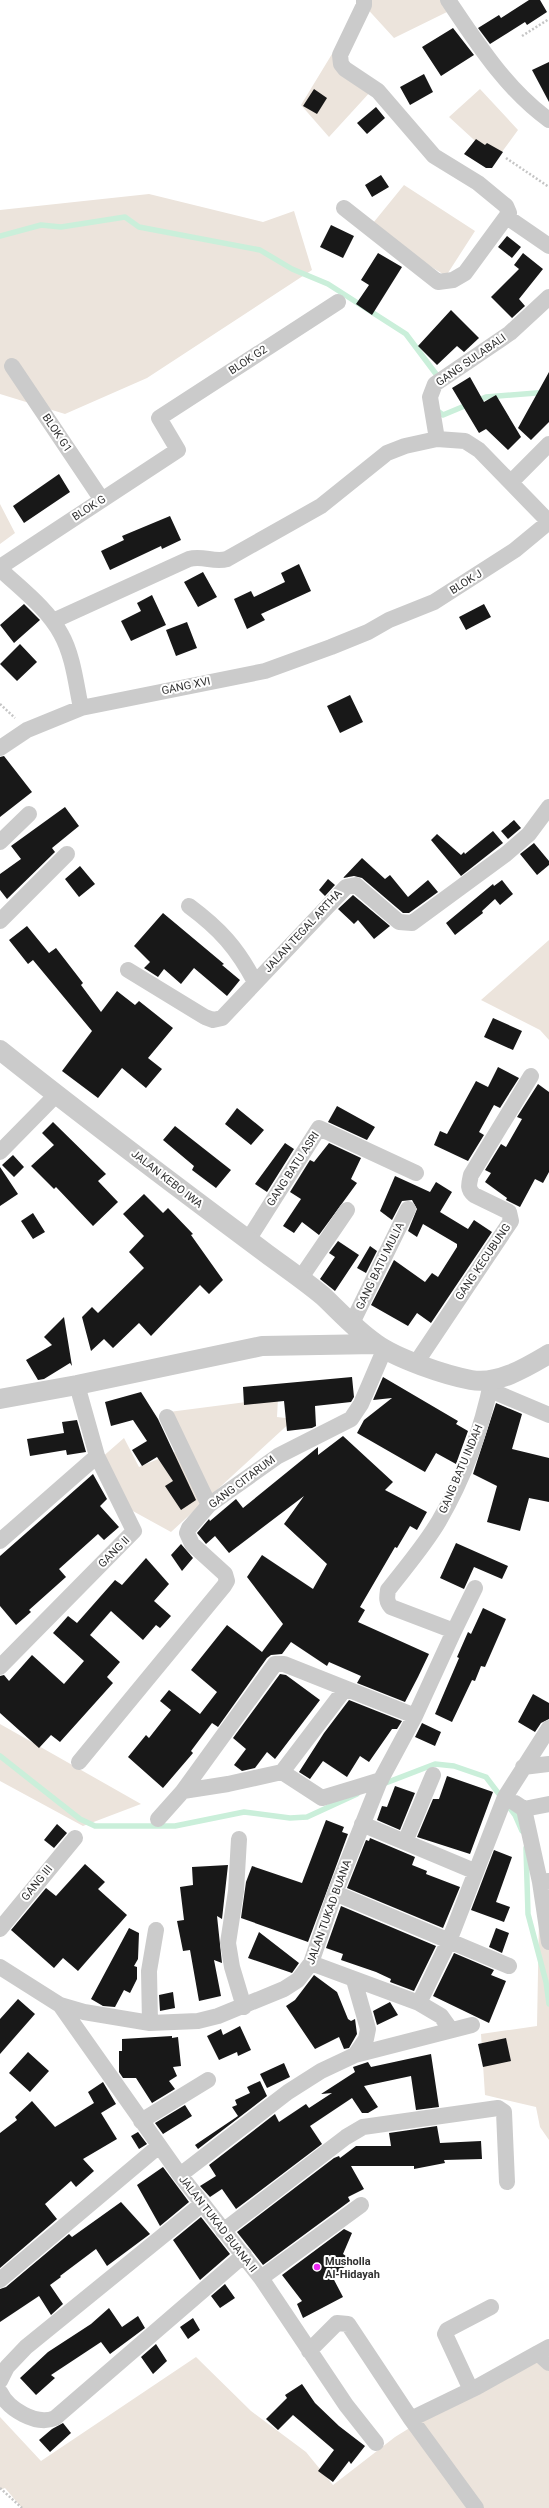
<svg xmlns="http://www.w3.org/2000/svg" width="549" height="2508" font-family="Roboto,sans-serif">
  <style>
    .green { fill: #ece4dc }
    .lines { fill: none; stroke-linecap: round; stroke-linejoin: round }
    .stream { stroke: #caefda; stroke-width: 5.5 }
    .building { fill: #181818 }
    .path { stroke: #c5c5c5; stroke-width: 2.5; stroke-dasharray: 2 2; stroke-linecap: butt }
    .minor { stroke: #cbcbcb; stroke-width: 16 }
    .tertiary { stroke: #cbcbcb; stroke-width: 20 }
    .poi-dot { fill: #ec2af2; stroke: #fff; stroke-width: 1.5 }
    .labels { text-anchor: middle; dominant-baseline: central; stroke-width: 4; stroke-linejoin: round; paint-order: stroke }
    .street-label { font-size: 11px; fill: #313131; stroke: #fff }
    .poi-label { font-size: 11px; font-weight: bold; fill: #313131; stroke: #fff; text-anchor: start }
  </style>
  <rect width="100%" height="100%" fill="#fff"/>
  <!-- green -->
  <path class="green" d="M370,0H443L447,12L394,38L362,3Z
    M332,54L372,90L329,137L301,105Z
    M480,89L518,130L496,160L449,117Z
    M404,185L475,231L446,276L369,228Z
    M149,194L263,222L294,211L312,270L147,378L65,414L0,394V210Z
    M0,504L15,533L0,544Z
    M549,940V1040L540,1030L481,1000Z
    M278,1398L277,1417L294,1419L171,1532L131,1510L100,1459L124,1438L139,1467L187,1447L169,1412Z
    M0,1724L141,1804L83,1826L0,1781Z
    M549,1916V2140L540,2127L536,2107L485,2095L481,2034L537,2026L539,1918Z
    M539,2348L549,2369V2508H22L5,2488L0,2490V2417L41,2461L196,2357L251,2411L306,2452L333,2485L395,2437Z"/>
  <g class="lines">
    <!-- stream -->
    <path class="stream" d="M0,236L41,225L61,227L125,217L139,227L260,250L292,269L328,284L406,334L439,378L438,380
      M435,409L443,415L486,397L549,392
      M0,1756L80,1819L95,1826H175L244,1812L290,1818L307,1817L357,1794
      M383,1784L435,1764L454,1766L486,1777L515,1815L522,1831
      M526,1848L528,1914L546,1982L549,2004"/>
  </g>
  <!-- building -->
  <path class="building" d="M529,0H540L547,12L527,25L525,22L490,44L478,28L499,15L501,18Z
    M453,28L474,55L441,76L422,47Z
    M549,62V102L532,70Z
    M424,74L433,92L410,105L400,87Z
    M314,89L327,98L317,114L303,106Z
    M376,107L385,118L367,134L357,123Z
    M476,139L485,145L487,143L503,152L492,168H486L464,154Z
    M381,175L389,187L372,197L365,185Z
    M331,225L354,236L343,258L320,247Z
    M507,236L521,247L512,258L498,247Z
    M378,253L402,267L372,315L356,304L369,285L361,280Z
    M523,253L543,269L519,299L525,306L512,318L491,297L519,269L514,265Z
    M451,310L479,338L464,352L457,346L437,365L418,346Z
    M549,372V422L531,440L518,428Z
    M470,377L484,402L496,395L521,437L508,450L486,429L479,433L452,388Z
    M59,474L70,492L24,523L13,506Z
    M170,516L181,540L162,549L161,546L110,570L101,551L124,540L122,536Z
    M299,564L311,591L261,614L265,620L247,629L234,599L251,591L254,597L285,582L281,573Z
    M203,572L217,597L198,607L184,582Z
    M152,595L166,625L131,641L121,621L141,611L137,603Z
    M24,604L40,620L14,643L0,625Z
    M484,604L491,617L466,630L459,617Z
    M187,622L197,648L176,656L166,630Z
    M20,644L37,662L17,681L0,664Z
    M350,695L363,722L340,733L327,706Z
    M4,756L32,792L0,817V757Z
    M65,807L79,826L52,848L55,852L7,899L0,890V874L21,859L11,846Z
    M514,820L521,828L508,839L501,831Z
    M493,831L503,843L461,876L431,840L437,834L461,855L464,852L465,854Z
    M534,843L549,861V865L537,875L520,854Z
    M362,858L385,879L390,875L408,897L428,880L438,892L409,913H403L362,878L354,876L343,878Z
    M80,866L95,884L79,897L65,879Z
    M328,879L335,885L325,896L319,890Z
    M502,880L513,894L500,905L495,899L482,911L483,913L455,935L446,923L493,884L494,886Z
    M353,895L390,926L374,939L358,920L354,924L338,909Z
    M163,913L224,964L222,965L240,980L227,996L194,968L181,984L164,969L158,977L144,968L150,962L134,946Z
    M27,926L49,953L56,948L83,983L81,985L101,1012L117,991L135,1005L139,1001L173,1028L148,1058L162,1069L146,1088L122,1068L98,1098L62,1071L92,1031L33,960L28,964L9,940Z
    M493,1018L522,1031L513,1050L484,1037Z
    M498,1067L519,1078L500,1108L494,1105L479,1132L484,1135L468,1161L434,1145L440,1131L447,1134L476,1081L488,1087Z
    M538,1084L549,1092V1172L543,1183L535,1179L520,1207L506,1200L507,1198L485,1182L491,1173L485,1170L501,1144L506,1147L522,1119L517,1117Z
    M337,1106L375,1127L367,1140L328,1122Z
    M237,1108L264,1130L251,1145L225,1124Z
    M53,1122L106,1174L98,1181L118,1202L93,1226L56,1187L54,1189L31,1166L54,1145L42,1133Z
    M175,1126L231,1170L216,1188L192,1170L194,1166L163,1140Z
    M285,1143L294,1149L267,1192L255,1184Z
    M329,1143L361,1158L351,1179L357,1183L319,1235L302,1222L294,1233L283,1226L301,1199L290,1192L310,1160L314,1162Z
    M13,1155L24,1167L14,1177L2,1165Z
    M0,1167L18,1194L0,1206Z
    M395,1176L430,1192L436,1182L452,1192L440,1212L468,1229L474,1220L492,1232L431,1323L417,1313L408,1326L371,1305L394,1260L425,1282L432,1273L438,1277L457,1247V1244L423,1224L417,1237L408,1231L417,1209L412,1200L402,1201L392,1220L380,1211Z
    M144,1194L163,1213L168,1208L193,1234L191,1235L223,1280L209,1294L200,1285L151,1336L139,1323L113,1348L104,1339L91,1351L82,1317L92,1307L98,1313L144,1268L129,1252L144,1236L123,1214Z
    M33,1213L45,1232L33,1239L21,1221Z
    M338,1241L359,1255L335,1291L320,1279L335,1257L329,1253Z
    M370,1246L377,1251L366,1273L357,1268Z
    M64,1317L72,1366L70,1363L44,1379L38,1380L26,1360L52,1345L44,1337Z
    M352,1377L354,1397L351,1402L315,1406L316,1426L312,1428L287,1431L284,1401L244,1405L243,1387Z
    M383,1377L458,1421L456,1424L468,1431L456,1464L436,1453L425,1472L357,1433L364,1420L392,1398L373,1400Z
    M141,1392L158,1419L196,1500L181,1510L165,1486L173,1481L157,1457L142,1466L132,1450L147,1441L133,1420L111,1426L105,1402Z
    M496,1403L522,1414L512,1449L549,1458V1502L529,1498L520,1531L487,1522L497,1486L473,1474Z
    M77,1420L86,1452L67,1455L66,1450L30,1456L27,1439L64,1433L62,1422Z
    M343,1436L393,1482L385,1490L427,1512L417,1530L410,1526L397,1548L395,1547L360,1607L365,1610L358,1622L429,1654L418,1677L405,1702L357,1683L361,1676L329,1662L327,1666L291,1642L282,1654L271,1655L267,1658L218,1727L212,1723L191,1751L193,1753L163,1788L128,1757L146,1735L149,1738L171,1710L160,1701L169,1690L200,1714L217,1692L191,1670L227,1625L262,1652L283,1624L247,1577L262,1555L313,1589L327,1564L284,1524L304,1496L229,1553L215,1536L206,1544L197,1533L209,1519L210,1521L236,1499L243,1508L318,1447V1455Z
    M93,1474L107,1499L100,1506L119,1527L104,1540L98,1534L59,1569L66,1577L29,1610L31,1612L16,1625L0,1606V1556Z
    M456,1543L508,1566L502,1579L474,1567L464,1589L440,1578Z
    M181,1544L193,1558L182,1571L171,1555Z
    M146,1558L169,1584L154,1601L171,1616L160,1628L156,1625L143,1640L111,1611L90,1635L120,1662L107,1677L113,1683L60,1742L51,1735L39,1748L0,1713V1676L4,1675L9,1681L32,1655L64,1684L84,1661L53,1633L68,1616L77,1623L115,1580L122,1585Z
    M483,1608L506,1619L485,1667L481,1666L475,1681L472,1680L452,1722L435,1714L459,1658L457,1657L468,1632L471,1634Z
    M280,1674L286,1675L320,1700L275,1759L267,1752L255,1768L242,1771L234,1765L246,1749L233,1738Z
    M533,1694L549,1703V1719L541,1723L535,1732L518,1722Z
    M349,1700L402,1721L397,1729H392L369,1762L360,1756L347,1777L323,1761L310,1779L299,1772L324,1733Z
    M422,1723L441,1732L435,1746L415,1737Z
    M447,1776L493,1792L470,1854L417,1837L433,1799H439Z
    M395,1786L415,1793L400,1830L377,1820L382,1806L387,1807Z
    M326,1820L344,1827L342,1832L348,1834L308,1942L241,1918L246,1882L252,1866L302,1883Z
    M57,1824L67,1833L54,1848L44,1840Z
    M370,1838L415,1857L412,1865L427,1871L426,1874L460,1887L443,1928L347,1888L366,1840L369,1841Z
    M494,1850L512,1857L496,1902L510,1907L504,1922L471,1910Z
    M85,1864L105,1882L98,1889L127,1915L78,1971L63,1958L54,1968L11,1930L46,1888L56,1896Z
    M228,1865L222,1919L217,1916L222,1963L214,1960L221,1996L199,2001L190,1950L183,1951L177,1921L184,1920L180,1887L193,1885L192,1867Z
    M341,1906L436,1946L414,1991L390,1982L391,1979L376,1972L341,1960L343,1954L326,1948Z
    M129,1928L139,1933L138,1959L134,1966L137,1967V1979L130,1993L124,1990L115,2007L103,2006L91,1999Z
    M496,1928L509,1933L502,1953L489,1947Z
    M259,1932L299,1963L292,1973L248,1958Z
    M454,1953L494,1970L491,1975L506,1981L489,2023L433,1996Z
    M314,1975L337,1992L348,2019L351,2021L355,2019L357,2034L349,2048L344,2049L339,2037L315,2049L286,2006L295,2000Z
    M173,1992L175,2008L160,2011L159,1995Z
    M18,1999L35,2014L0,2054V2019Z
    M390,2002L398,2015L377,2025L373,2011Z
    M240,2026L251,2050L238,2056L237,2052L219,2060L207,2036L221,2029L223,2035Z
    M172,2036V2038L178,2037L181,2066L173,2067L177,2076L169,2081L175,2089L152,2103L136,2078H123L119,2072V2051H122V2039Z
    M506,2038L511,2061L483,2067L478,2044Z
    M28,2052L49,2071L30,2092L9,2073Z
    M431,2054L439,2107L416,2110L411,2076L364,2086L378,2107L368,2113H362L352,2098L310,2126L322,2144L236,2209L222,2189L210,2197L200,2186L216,2176L209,2165L275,2114L279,2122L306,2104L309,2108L332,2093L321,2094L355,2072L353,2067L368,2062L371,2067Z
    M284,2063L290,2077L267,2088L260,2074Z
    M260,2081L267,2096L198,2149L195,2145L238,2116L232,2107L237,2105L235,2100L250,2093L247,2087Z
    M103,2082L116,2104L101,2113L117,2139L83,2159L94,2171L76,2187L71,2181L45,2204L57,2219L0,2268V2133L17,2120L15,2117L32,2101L55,2127L94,2103L88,2092Z
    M185,2105L192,2116L163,2134L155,2123Z
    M437,2126L440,2143L481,2141L482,2159L444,2160L445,2163L414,2169V2166H351L364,2189L348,2197L350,2201L263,2265L237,2232L334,2158L339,2156L340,2158L356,2146H391L389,2133Z
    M138,2132L147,2144L139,2149L131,2136Z
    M163,2167L189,2202L160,2226L137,2185Z
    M121,2202L150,2234L107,2266L96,2249L60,2276L61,2277L50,2285L63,2304L51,2315L39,2296L0,2322V2289L6,2287L69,2234L72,2237Z
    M201,2217L230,2254L200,2280L173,2240Z
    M344,2229L352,2233L343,2254L353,2261L332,2276L343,2297L303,2318L297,2304L302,2301L282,2275Z
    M225,2284L235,2298L220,2308L211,2296Z
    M109,2308L122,2327L138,2316L145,2328L110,2354L101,2342L51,2375L55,2378L36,2395L20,2378L48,2352L91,2324Z
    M193,2318L200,2330L188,2339L180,2327Z
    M156,2344L167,2361L153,2374L141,2357Z
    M302,2384L315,2403L339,2426L365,2446L351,2464L349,2461L333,2482L318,2471L334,2450L293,2415L278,2430L266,2419L287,2398L285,2395Z
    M63,2423L71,2433L50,2452L39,2440L52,2429Z"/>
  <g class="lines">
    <!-- path -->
    <path class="path" d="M522,36L549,19
      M506,158L549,187
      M0,704L15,718
      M0,2488L22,2508"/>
    <!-- minor -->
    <path class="minor" d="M448,0C477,43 506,89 549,120
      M344,208L438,282L453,280L465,273L509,213L506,206L478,183L434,156L378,91L345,69L341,64L340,55L364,5V0
      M507,217L549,246
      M12,366L102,500
      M437,439L430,397L435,384L510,333L549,297
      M511,482L549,444
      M0,567L178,450L159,418L338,302
      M0,569C21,589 47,608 61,634C73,655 76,684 81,708
      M53,621L189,559C203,555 214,563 227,559L321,506L387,453L405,446L437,439L465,441L479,450L549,522
      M0,748L27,730L81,708L265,671L331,647L368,632L389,620L434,602L515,550L549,522
      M0,842L29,814
      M189,906C220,929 237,948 255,982
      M0,921L67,854
      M128,970L205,1017L213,1020L222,1018L346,887L356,885L399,922L412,923L506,854L529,834L549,807
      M0,1152L56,1095
      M248,1240L319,1128L416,1173
      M300,1279L347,1210
      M352,1323L408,1209
      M416,1363L511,1221L509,1212L474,1195C467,1189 469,1184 471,1175L531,1076
      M490,1390L549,1415
      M167,1417L209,1505
      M0,1541L97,1456
      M454,1631L475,1588
      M0,1667L134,1531L97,1456L77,1385
      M79,1762L224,1586L227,1581L225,1574L192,1544L187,1533L189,1528L209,1505L278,1456L351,1419L361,1404L385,1348
      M523,1767L549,1764
      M282,1772L345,1689
      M183,1791L275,1664H284L415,1716
      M515,1803L524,1809L549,1804
      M524,1809L540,1882L549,1881
      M158,1819L183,1791L228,1784L282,1772L322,1798L381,1780
      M362,1824L474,1871
      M239,1839L236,1891L228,1943L232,1967L244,2007
      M405,1842L433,1775
      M540,1882L549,1942
      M335,1893L509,1966
      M0,1929L75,1838
      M311,1963L419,2003L449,1941L505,1797L549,1728
      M0,1967L60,2005L84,2012L150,2023L198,2021L218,2016L284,1989L298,1980L311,1963L335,1893L379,1783L415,1716L454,1631L391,1607C386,1601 387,1597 388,1590C405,1568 425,1545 439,1521C464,1478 482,1428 492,1379
      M354,1980L368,2029L366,2039L355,2055
      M419,2003L441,2016L451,2030
      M60,2005L180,2175L261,2278L346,2405L376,2443
      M150,2023L149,1971L156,1930
      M141,2121L208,2080
      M180,2175L288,2092L321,2071L355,2055L472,2025
      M223,2231L346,2137L363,2127L498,2108L504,2112L507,2182
      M261,2278L361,2205
      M0,2280L159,2146
      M549,2347L538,2353L549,2363
      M309,2351L337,2323L348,2324L411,2419L477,2387L538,2353
      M0,2381L7,2367L26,2347L202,2204
      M471,2390L445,2334L447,2330L491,2307
      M0,2392C8,2409 36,2426 55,2418L244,2255
      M411,2419L476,2508"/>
    <!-- tertiary -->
    <path class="tertiary" d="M0,1050C88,1120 177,1187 267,1254C286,1268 305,1281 323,1296C340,1312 356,1330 375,1343C397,1359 445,1375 471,1380C498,1385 527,1367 549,1354
      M0,1399L77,1385L262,1346L376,1344"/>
  </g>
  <!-- markers -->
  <circle class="poi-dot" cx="317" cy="2267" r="4"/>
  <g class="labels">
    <!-- street labels -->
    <g class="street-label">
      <text transform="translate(248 360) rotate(-33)">BLOK G2</text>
      <text transform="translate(471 360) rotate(-35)">GANG SULABALI</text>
      <text transform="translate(57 433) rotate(56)">BLOK G1</text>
      <text transform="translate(89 508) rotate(-33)">BLOK G</text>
      <text transform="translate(466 582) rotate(-32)">BLOK J</text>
      <text transform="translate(186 686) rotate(-12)">GANG XVI</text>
      <text transform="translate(303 931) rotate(-47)">JALAN TEGAL ARTHA</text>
      <text transform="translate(293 1169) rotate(-57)">GANG BATU ASRI</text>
      <text transform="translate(167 1179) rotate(38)">JALAN KEBO IWA</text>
      <text transform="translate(483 1262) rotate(-56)">GANG KECUBUNG</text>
      <text transform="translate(380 1266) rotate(-64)">GANG BATU MULIA</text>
      <text transform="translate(461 1469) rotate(-67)">GANG BATU INDAH</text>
      <text transform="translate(242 1482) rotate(-37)">GANG CITARUM</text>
      <text transform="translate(114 1552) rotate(-45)">GANG II</text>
      <text transform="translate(37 1883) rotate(-51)">GANG III</text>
      <text transform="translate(329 1912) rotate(-70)">JALAN TUKAD BUANA</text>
      <text transform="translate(218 2224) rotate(52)">JALAN TUKAD BUANA II</text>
    </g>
    <!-- poi labels -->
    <g class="poi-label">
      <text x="325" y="2261">Musholla<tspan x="325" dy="13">Al-Hidayah</tspan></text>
    </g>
  </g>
</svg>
